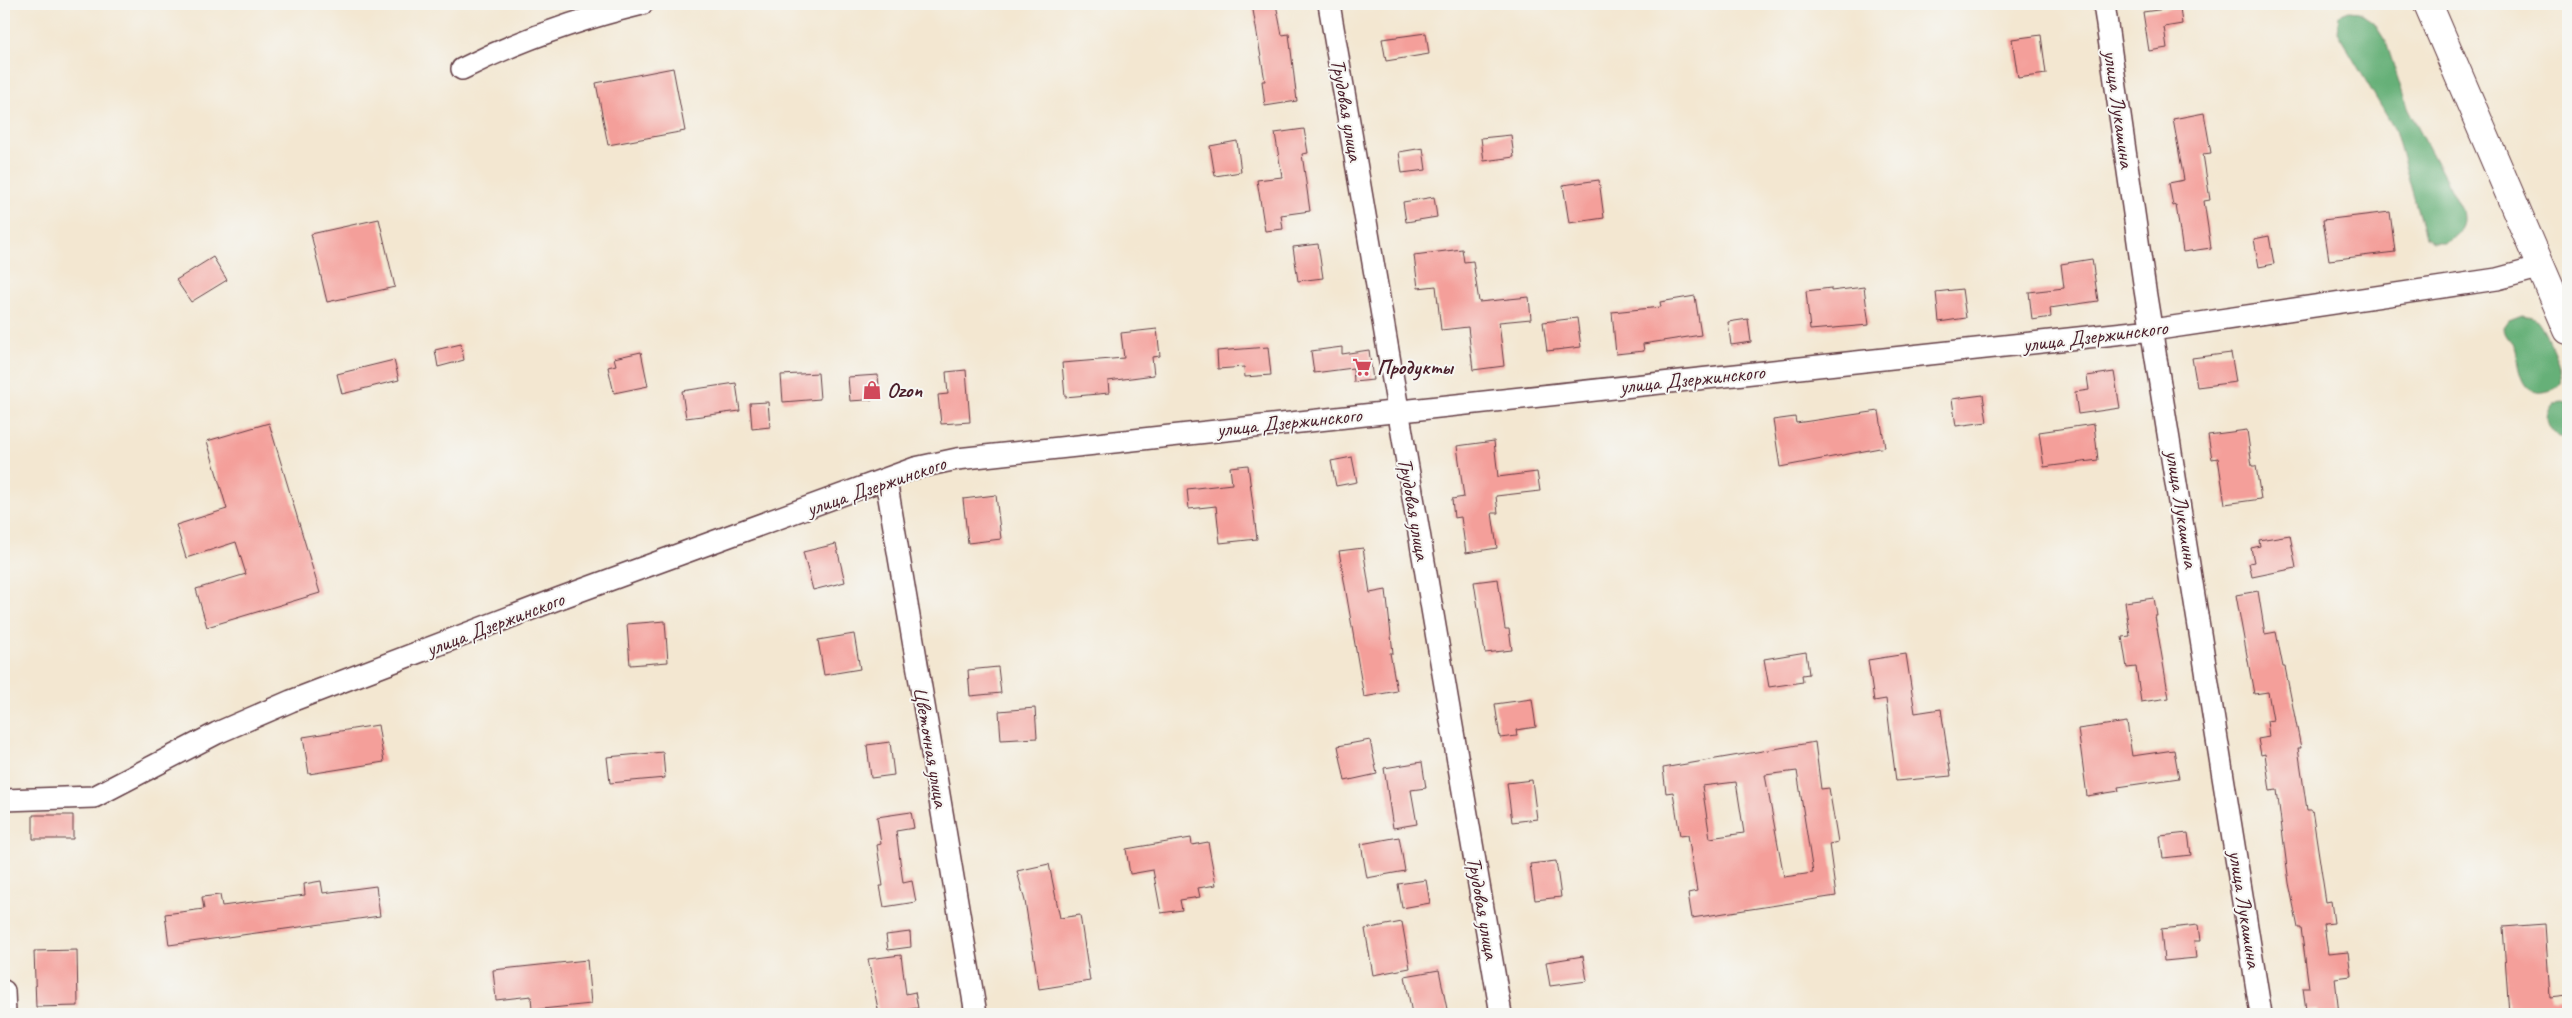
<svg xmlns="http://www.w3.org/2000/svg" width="2572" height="1018" font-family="Caveat,sans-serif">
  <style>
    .forest { fill: #66b078; stroke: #586852 }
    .building { fill: #f49f9a; fill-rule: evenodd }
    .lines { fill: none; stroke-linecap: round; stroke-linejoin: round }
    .minor-casing { stroke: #633d44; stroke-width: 24 }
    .primary-casing { stroke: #633d44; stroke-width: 30 }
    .minor { stroke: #fff; stroke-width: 21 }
    .primary { stroke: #fff; stroke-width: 28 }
    .labels { text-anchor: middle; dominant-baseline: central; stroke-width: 4; stroke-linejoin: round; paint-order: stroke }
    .street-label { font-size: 21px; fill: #4a1f2b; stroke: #f6f6f2 }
    .poi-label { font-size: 21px; font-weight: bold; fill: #4a1f2b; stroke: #f6f6f2; text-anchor: start }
  </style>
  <rect width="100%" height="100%" fill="#f6f6f2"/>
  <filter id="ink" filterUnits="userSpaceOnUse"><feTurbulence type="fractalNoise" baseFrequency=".02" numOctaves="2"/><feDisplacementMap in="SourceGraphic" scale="10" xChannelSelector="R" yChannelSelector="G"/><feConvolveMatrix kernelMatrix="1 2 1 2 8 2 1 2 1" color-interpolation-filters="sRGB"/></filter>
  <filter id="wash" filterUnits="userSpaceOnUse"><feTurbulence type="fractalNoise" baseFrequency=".0096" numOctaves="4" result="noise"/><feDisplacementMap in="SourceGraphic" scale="20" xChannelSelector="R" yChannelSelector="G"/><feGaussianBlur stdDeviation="1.12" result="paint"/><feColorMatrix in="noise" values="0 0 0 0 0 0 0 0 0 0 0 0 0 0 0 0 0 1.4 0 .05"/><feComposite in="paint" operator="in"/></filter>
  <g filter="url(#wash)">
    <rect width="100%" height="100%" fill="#f3e7d1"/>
    <!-- forest -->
    <path class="forest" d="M2349,11L2359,12L2374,23L2386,42L2407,107L2463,212C2467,229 2459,235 2445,243H2433L2425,237L2395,130L2337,32L2339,15Z
      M2522,315C2525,316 2530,316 2533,317C2543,323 2565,373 2561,383C2558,388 2553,390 2548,391C2521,399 2520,367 2516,350C2514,341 2504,338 2504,327L2509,320Z
      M2562,402L2568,403V438H2558C2546,427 2543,416 2554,403Z"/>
    <g id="blocks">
      <!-- building -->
      <path class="building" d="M1252,4H1276L1282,35L1289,34L1297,101L1265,106L1262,81H1265Z
        M2180,7L2182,24L2164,27L2167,48L2149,51L2143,12Z
        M1426,33L1429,54L1386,61L1382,39Z
        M2041,35L2046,74L2018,78L2012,39Z
        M673,68L685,131L608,145L596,83Z
        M2204,113L2211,153L2203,154L2210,200L2204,201L2211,248L2183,252L2176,205L2173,206L2169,183L2184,180L2173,119Z
        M1304,129L1308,153L1302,154L1310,211L1281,215L1283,229L1265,231L1257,180L1282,177L1275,133Z
        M1511,135L1514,157L1484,161L1481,138Z
        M1237,141L1241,172L1215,176L1210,146Z
        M1423,148L1426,170L1402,173L1399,152Z
        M1599,180L1604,218L1569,223L1563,185Z
        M1434,197L1437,217L1406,222L1403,202Z
        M2390,212L2395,252L2329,260L2323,220Z
        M379,219L395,287L327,302L311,234Z
        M2269,236L2274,264L2259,267L2254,239Z
        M1318,244L1323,278L1298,281L1293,247Z
        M1462,249L1464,262L1473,261L1479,302L1529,297L1531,319L1499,322L1504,366L1473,370L1468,327L1441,330L1436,286L1418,288L1414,255Z
        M213,257L227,280L191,302L176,280Z
        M2092,259L2098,301L2050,308L2051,317L2032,320L2029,292L2064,288L2061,264Z
        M1864,287L1869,325L1810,330L1806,291L1831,288V291Z
        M1962,289L1966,318L1939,322L1936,292Z
        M1695,296L1701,335L1643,344L1644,351L1616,354L1612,312L1661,307L1660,302Z
        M1577,318L1581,347L1547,351L1543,322Z
        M1748,319L1751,342L1731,345L1728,322Z
        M1157,329L1160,356L1152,357L1154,375L1108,381L1109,393L1065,397L1062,363L1124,358L1121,333Z
        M461,344L464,360L438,367L435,350Z
        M1268,347L1271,375L1245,377L1244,367L1218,369L1217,351Z
        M1342,347V354L1369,350L1373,380L1354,382L1353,368L1314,373L1311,351Z
        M641,352L648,386L614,393L608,367L616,365L614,358Z
        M2231,353L2236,382L2197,387L2192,358Z
        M394,360L399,380L342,394L337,374Z
        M966,370L970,422L941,424L938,395L948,394L946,372Z
        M2114,372L2120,408L2078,414L2075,392L2089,390L2087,376Z
        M818,373L820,399L783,402L781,375Z
        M878,375L880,399L850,401L848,377Z
        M736,383L740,411L686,418L682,391Z
        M1983,395L1987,422L1956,426L1952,399Z
        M768,402L770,427L752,429L750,403Z
        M1879,411L1885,447L1780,467L1773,420L1795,417L1796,423Z
        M269,423L320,593L207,627L196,589L246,574L236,542L186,558L176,525L227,509L207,441Z
        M2094,424L2098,460L2044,467L2039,432Z
        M2247,430L2252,466H2256L2261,499L2225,504L2218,458L2212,459L2208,435Z
        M1494,441L1498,477L1537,472L1540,491L1496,496L1498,513H1492L1497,548L1466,553L1461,517L1454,518L1452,499L1464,497L1457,446Z
        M1352,457L1357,482L1336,486L1331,461Z
        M1248,465L1257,539L1220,543L1216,506L1189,509L1187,489L1232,484L1230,467Z
        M996,495L1001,539L968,543L963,499Z
        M2290,535L2296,568L2252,577L2249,563L2254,562L2251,548L2260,546L2259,540Z
        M836,544L845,582L813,590L803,552Z
        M1363,548L1370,593L1386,590L1393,653H1390L1397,691L1364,697L1339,551Z
        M1498,579L1505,629H1509L1512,650L1485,653L1474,582Z
        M2258,591L2265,634L2276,632L2283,667H2285L2301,748H2298L2307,810H2312L2326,902L2331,901L2334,923L2324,924L2328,954L2348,952L2351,976L2335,978L2339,1014H2318V1009L2306,1010L2303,988H2309L2301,928H2298L2289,883L2277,790L2270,791L2265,754L2261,755L2258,739L2269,737L2267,721L2273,720L2268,692L2254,694L2236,595Z
        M2154,598L2157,616H2155L2169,698L2141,702L2136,667L2127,668L2122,637L2130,636L2125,602Z
        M665,621L668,662L630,665L627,624Z
        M854,634L860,669L824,675L818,640Z
        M1806,652L1809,674L1802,675L1803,682L1769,687L1764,659Z
        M1906,654L1915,713L1941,709L1951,776L1896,781L1886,699L1874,701L1868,660Z
        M998,667L1001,693L970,696L968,670Z
        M1532,699L1536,727L1516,730L1517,736L1500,738L1495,704Z
        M1035,708L1037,738L1001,740L999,711Z
        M2127,722L2132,756L2174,750L2179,778L2118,787L2119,791L2087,796L2078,729Z
        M378,725L384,762L309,774L303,737Z
        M1370,740L1377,774L1345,781L1338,746Z
        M890,742L894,775L871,778L867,745Z
        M1815,742L1821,789L1829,788L1838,842L1829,844L1836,896L1692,918L1688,893L1697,891L1688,835L1680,836L1673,792L1666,793L1663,768ZM1797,771L1813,873L1784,877L1765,775ZM1736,782L1744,833L1710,838L1702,786Z
        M663,752L665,778L610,783L607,757Z
        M1422,762L1426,788L1411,790L1417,824L1393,828L1384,768Z
        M1532,780L1537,819L1512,822L1507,783Z
        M911,812L914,828L896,831L903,883L912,881L916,902L884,907L880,886H883L877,845L881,844L877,817Z
        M33,815H73V839H33Z
        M2188,833L2191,855L2163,858L2160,836Z
        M1399,837L1405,871L1367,878L1361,844Z
        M1191,838L1192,845L1208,842L1216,885L1198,888L1200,897L1180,900L1182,910L1161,913L1153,870L1130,874L1126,849Z
        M1556,861L1561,897L1535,900L1530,864Z
        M1049,864L1060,918L1080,915L1090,981L1039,989L1025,901L1017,871Z
        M1426,880L1430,903L1402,908L1398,884Z
        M321,881L323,893L376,886L380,916L169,945L165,914L204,909L202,897L220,895L222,906L305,895L304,884Z
        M1402,922L1410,968L1373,975L1365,929Z
        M2545,924L2550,998L2568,996V1014H2509L2503,927Z
        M2198,925L2200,941H2194L2196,958L2164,961L2161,929Z
        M910,932L911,947L888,950L886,935Z
        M77,950L78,1006L36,1007L34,951Z
        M901,955L906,994L915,992L918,1008L905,1010L906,1014H879L868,959Z
        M1583,956L1587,981L1550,986L1546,962Z
        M587,960L591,1004L532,1010L531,996L496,1000L493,970Z
        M1439,970L1448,1014H1412L1405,976Z"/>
    </g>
  </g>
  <g filter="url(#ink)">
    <use href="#blocks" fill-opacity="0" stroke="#633d44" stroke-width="1"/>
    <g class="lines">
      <!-- minor casing -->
      <g class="minor-casing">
        <path id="minor" d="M1329,4L1501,1014
          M2104,4L2145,290L2261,1014
          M462,69C519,40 580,19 642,4
          M886,480L976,1014
          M4,800L94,797L217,733L291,701L560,598L915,468L957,459L2152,330L2497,279L2542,267
          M4,991L5,1014"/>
      </g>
      <!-- primary casing -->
      <g class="primary-casing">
        <path id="primary" d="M2428,4L2568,330"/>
      </g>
      <!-- minor -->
      <use href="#minor" class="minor"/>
      <!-- primary -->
      <use href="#primary" class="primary"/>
    </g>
  </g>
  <!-- icons -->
  <defs>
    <g id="supermarket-bare" transform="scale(1.5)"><path d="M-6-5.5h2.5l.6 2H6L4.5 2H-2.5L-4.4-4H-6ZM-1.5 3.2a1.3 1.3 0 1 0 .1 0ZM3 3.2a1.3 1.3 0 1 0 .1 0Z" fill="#d1495b" stroke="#f6f6f2" stroke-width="2.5" paint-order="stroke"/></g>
    <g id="shop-bare" transform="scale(1.5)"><path d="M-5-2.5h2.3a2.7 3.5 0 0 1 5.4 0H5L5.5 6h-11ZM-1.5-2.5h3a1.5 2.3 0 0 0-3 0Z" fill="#d1495b" stroke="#f6f6f2" stroke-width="2.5" paint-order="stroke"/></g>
  </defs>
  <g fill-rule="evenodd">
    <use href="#supermarket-bare" x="1362" y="367"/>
    <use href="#shop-bare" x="872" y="390"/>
  </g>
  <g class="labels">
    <!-- street labels -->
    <g class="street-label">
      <text transform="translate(2119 109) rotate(82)">улица Лукашина</text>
      <text transform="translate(1347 110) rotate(80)">Трудовая улица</text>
      <text transform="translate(2095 336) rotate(-7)">улица Дзержинского</text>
      <text transform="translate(1692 379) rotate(-6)">улица Дзержинского</text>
      <text transform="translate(1289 422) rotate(-6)">улица Дзержинского</text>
      <text transform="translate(876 486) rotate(-19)">улица Дзержинского</text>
      <text transform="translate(1414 509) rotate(80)">Трудовая улица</text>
      <text transform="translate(2182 509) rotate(81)">улица Лукашина</text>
      <text transform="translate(495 624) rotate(-21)">улица Дзержинского</text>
      <text transform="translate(931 747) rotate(80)">Цветочная улица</text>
      <text transform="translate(1483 908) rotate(80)">Трудовая улица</text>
      <text transform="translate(2245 909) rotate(81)">улица Лукашина</text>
    </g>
    <!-- poi labels -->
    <g class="poi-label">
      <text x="1377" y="367">Продукты</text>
      <text x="887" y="390">Ozon</text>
    </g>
  </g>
  <!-- margin -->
  <rect width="2572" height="1018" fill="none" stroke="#f6f6f2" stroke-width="20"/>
</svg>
